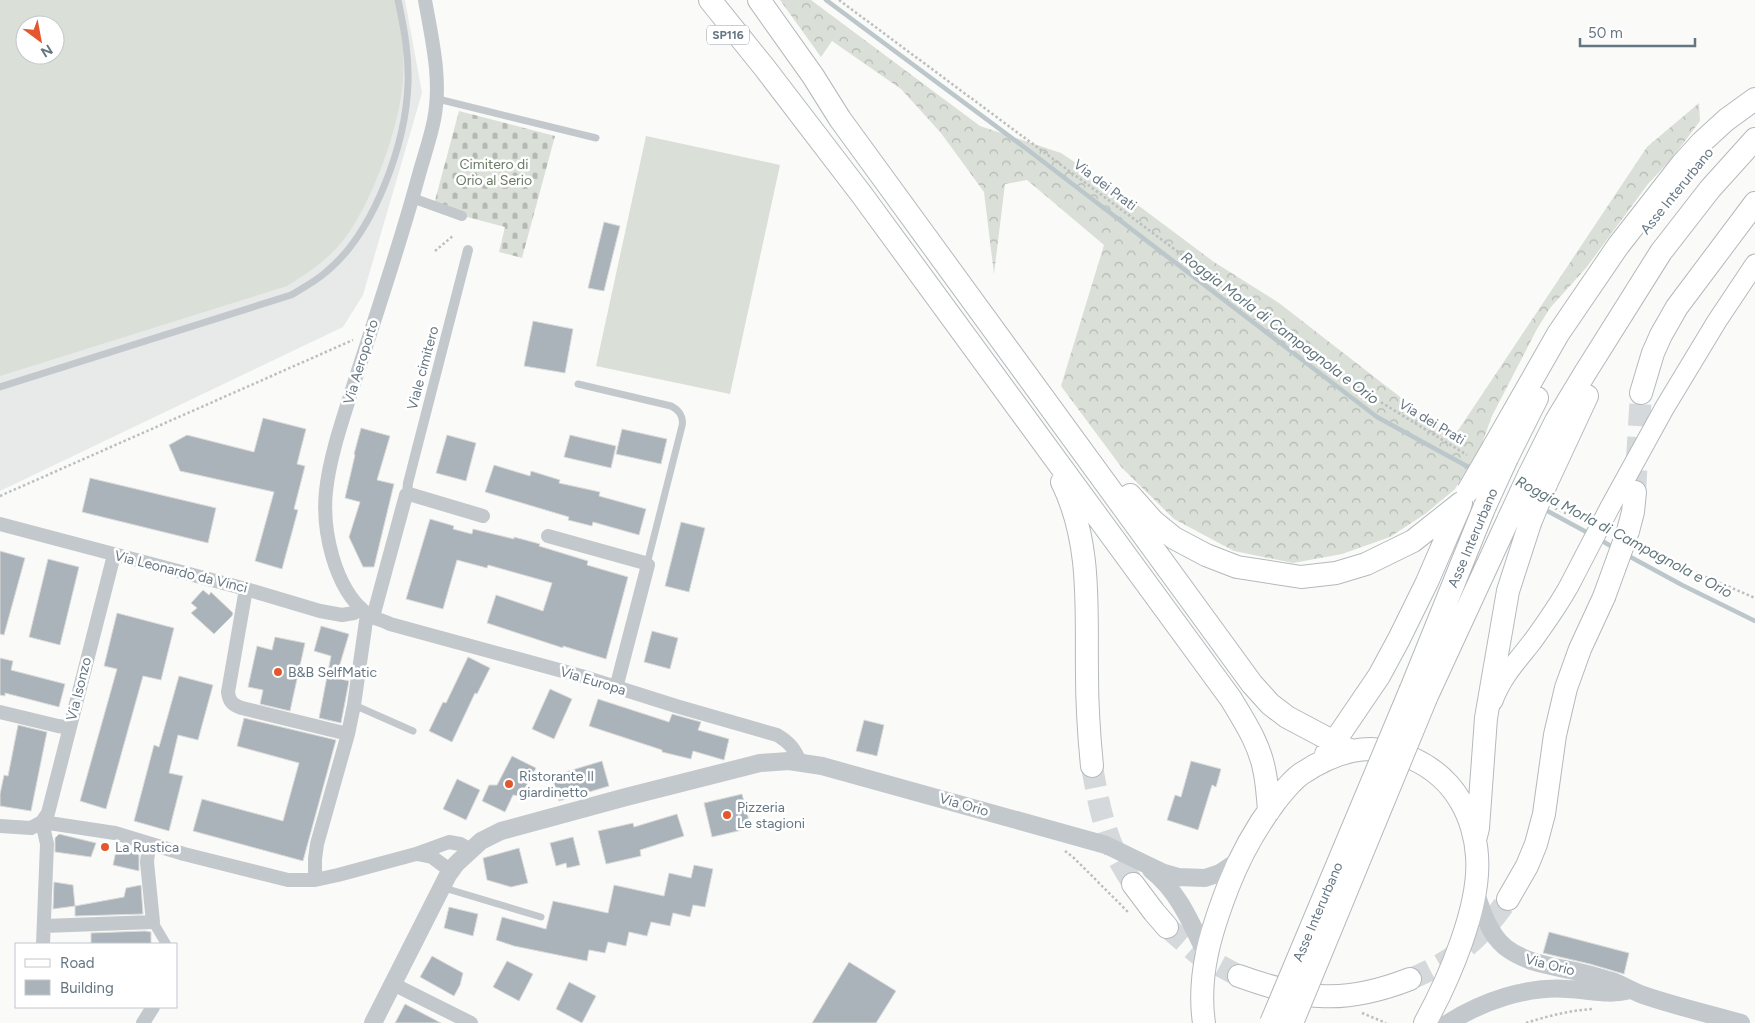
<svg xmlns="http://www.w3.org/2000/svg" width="1755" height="1023" font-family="Figtree,sans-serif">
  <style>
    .built { fill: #e8e9e9; fill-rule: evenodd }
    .grass { fill: #dadfd7; fill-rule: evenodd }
    .forest { fill: url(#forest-crowns) }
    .cemetery { fill: url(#cemetery-stones) }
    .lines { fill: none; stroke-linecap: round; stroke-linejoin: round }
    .stream { stroke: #bbc7cb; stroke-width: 4.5 }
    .building { fill: #aab3b9; stroke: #dcdcda }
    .trunk-tunnel { stroke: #d5d9db; stroke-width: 22; stroke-dasharray: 22 11; stroke-linecap: butt }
    .secondary-casing { stroke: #b3babf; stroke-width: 21 }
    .trunk-casing { stroke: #b4b9bd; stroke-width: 24 }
    .path { stroke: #bbbfc2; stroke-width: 2.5; stroke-dasharray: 2.5 2.5; stroke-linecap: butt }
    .service { stroke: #c3c8cc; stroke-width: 7 }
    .pedestrian { stroke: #c3c8cc; stroke-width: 10 }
    .minor { stroke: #c3c8cc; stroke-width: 14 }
    .tertiary { stroke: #c3c8cc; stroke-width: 18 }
    .secondary { stroke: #fff; stroke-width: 19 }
    .trunk { stroke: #fff; stroke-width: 22 }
    .secondary-bridge-casing { stroke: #b3babf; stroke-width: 21; stroke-linecap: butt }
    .trunk-bridge-casing { stroke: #b4b9bd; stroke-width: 24; stroke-linecap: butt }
    .secondary-bridge { stroke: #fff; stroke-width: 19 }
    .trunk-bridge { stroke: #fff; stroke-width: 22 }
    .poi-dot { fill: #e4572e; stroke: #fff; stroke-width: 2 }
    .labels { text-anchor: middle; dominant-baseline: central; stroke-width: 5; stroke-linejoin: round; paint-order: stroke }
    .shield { fill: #fff; stroke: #939fa8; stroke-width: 1 }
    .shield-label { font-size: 12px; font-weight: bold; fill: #657683 }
    .park-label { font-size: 14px; fill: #687a64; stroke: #fff }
    .street-label { font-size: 14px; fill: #657683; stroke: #fff }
    .poi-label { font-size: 14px; fill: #657683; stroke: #fff; text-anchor: start }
    .water-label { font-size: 15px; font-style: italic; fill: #60757c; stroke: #fff }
  </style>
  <defs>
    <pattern id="forest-crowns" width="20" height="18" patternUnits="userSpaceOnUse" patternTransform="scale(1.25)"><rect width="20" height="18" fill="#dadfd7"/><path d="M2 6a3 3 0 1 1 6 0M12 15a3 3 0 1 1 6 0" fill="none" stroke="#b4b9b4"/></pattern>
    <pattern id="cemetery-stones" width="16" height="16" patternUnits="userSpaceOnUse" patternTransform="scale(1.25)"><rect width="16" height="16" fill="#dadfd7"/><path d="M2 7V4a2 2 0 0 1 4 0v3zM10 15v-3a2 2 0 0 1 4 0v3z" fill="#b4b9b4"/></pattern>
  </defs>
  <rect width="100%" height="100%" fill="#fafaf8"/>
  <!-- built -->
  <path class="built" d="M0,0H405L422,93L363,295L343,327L0,491ZM25,25H55V55H25Z"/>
  <!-- grass -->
  <path class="grass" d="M0,0H395C401,26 405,52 403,79C401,123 372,203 345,238C330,258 308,273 287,286L0,376ZM25,25H55V55H25Z
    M646,136L780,165L730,394L596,366Z"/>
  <!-- forest -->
  <path class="forest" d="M780,0H811L980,126L1061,153L1131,200L1214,262L1279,303L1453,438L1647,147L1699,103L1700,121L1672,158L1648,184L1586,268L1550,308L1537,329L1492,416L1481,446L1455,489L1425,514L1390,537L1342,554L1293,563L1234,551L1174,519L1122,468L1061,386L1104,245L1027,180L1005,184L994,274L984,192L941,133L901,89L832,41L821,57Z"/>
  <!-- cemetery -->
  <path class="cemetery" d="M459,111L555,136L522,258L499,252L505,227L433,208Z"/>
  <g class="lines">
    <!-- stream -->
    <path class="stream" d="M826,0L1028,150L1377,417L1472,469
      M1542,508L1590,534
      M1599,539L1614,548
      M1625,554L1682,585L1755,621"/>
  </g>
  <!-- building -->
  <path class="building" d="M604,222L620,226L604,291L588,288Z
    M533,321L573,329L565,373L524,366Z
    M263,418L306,429L297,464L305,466L294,509L298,510L282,569L255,561L274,492L180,471L169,445L187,435L254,452Z
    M361,428L390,436L377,480L394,484L374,567H363L349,537L360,502L345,498L355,455L354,454Z
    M622,429L667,439L661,464L616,454Z
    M447,435L476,443L466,481L436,473Z
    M570,435L616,446L611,468L564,457Z
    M494,465L530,476L531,471L560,480L559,483L600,492L599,496L646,509L639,535L593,522L592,526L568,520L569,517L485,492Z
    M90,478L216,508L208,543L82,512Z
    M430,519L454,526L453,529L472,534L473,529L514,539V537L540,544L539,546L588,561L587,565L628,577L606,659L563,646V648L487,623L496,595L543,611L552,583L488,565L487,568L457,560L443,609L406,599Z
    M681,522L705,528L689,592L665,586Z
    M0,551L25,558L4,635L0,634Z
    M48,559L79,567L60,645L29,637Z
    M203,590L209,595L211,592L233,613L232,616L214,634L191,613L197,608L191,603Z
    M117,613L174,628L161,680L143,676L106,809L80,801L117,669L104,666Z
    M321,626L349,634L337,674L342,675L341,679L349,681L341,723L319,718L331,656L314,651Z
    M652,631L678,638L670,669L644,662Z
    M275,637L305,643L290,711L260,704L263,690L248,687L257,646L272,650Z
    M468,657L490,668L477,694L475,693L452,742L429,731L443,702L446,703Z
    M0,658L13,661L11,670L65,684L59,707L5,693V696L0,695Z
    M179,676L213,685L198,740L178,735L169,773L183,776L169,831L134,821L154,745L159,747Z
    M550,689L572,699L554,739L532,729Z
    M598,699L669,722L672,714L701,722L698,730L729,739L724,760L693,751L691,759L662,752V750L589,726Z
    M244,718L336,740L303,861L193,831L202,799L283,821L299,763L237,746Z
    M864,720L884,725L877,756L856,751Z
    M18,725L47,732L31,811L0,806V794L4,775L8,776Z
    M512,756L536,768L521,796L513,795L505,812L482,801L489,785H497Z
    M602,761L609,786L559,801L552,776Z
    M1191,761L1221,769L1216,787L1212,785L1198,830L1167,820L1175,795L1181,797Z
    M457,779L480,790L466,820L443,809Z
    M742,794L751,828L712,837L704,803Z
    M677,814L684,836L640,850L641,856L606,864L598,831L633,823L634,827Z
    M59,834L96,843L91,857L55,852V838Z
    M573,837L580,865L567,868L566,863L556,866L550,843Z
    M117,846L124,847L131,852L139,855V871L113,865Z
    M519,848L528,883L511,887L487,880L483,858Z
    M694,865L713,869L705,907L693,905L690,917L673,913L670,926L651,922L647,936L629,932L626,946L608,942L605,953L589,950L587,961L514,946L496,940L502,917L546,929L553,901L608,913L614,885L664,896L669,873L691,878Z
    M54,882L73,885L75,906L53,909Z
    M141,885L143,914L75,916V906L124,897L126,888Z
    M449,907L478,914L473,936L444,928Z
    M145,931L151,932V944H91V933Z
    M1549,932L1629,953L1624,974L1590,964L1543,953Z
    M432,956L463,973L460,985L454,996L420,977Z
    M507,961L533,974L519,1001L493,987Z
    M849,962L896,991L876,1023H812Z
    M569,982L596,996L582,1023L556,1009Z
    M405,1004L441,1023H395Z"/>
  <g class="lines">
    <!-- trunk-tunnel -->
    <path class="trunk-tunnel" d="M1635,492L1641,393
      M1092,766C1097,795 1102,823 1114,850C1119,862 1127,873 1133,884
      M1167,927L1198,954L1239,976
      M1410,979C1455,961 1481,938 1508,899"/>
    <!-- secondary casing -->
    <g class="secondary-casing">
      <path id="secondary" d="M1610,507L1665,407L1717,321L1755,264
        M1493,701C1501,678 1517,661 1532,642C1545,624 1558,606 1569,586"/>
    </g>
    <!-- trunk casing -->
    <g class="trunk-casing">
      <path id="trunk" d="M710,0L764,67L862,195L1231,699C1244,721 1259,743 1264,769C1267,782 1268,797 1269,811
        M759,0L813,76L840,119L1252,684L1270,704L1287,717L1351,751
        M1641,393L1653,353L1661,335L1677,307L1755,203
        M1493,448L1558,334L1618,246L1682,164L1702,142L1726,120L1755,99
        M1507,458L1537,398
        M1529,475L1556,421L1585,373L1661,252L1710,189L1755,139
        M1062,482C1092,543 1086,609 1087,674C1087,705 1089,736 1092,766
        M1546,484L1587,396
        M1130,495L1153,521L1174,538L1206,555L1237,567L1301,577L1336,573L1366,564L1413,541L1461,503
        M1628,531L1633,512L1635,492
        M1411,689L1485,506
        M1426,698L1509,518
        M1326,754L1379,676L1399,639L1427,582L1460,506
        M1476,836L1478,828L1486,718L1508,591L1530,523
        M1133,884L1154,912L1167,927
        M1508,899L1527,866L1536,844L1544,814L1555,735L1566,688L1580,649L1604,597
        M1239,976C1306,1000 1343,1005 1410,979
        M1204,1023C1197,975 1211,931 1228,887C1240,856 1255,829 1275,802C1283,792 1290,782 1301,774C1316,764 1333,755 1352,751C1393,742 1440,765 1461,802C1470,817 1476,838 1477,856C1481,906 1449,979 1425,1023"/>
    </g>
    <!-- path -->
    <path class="path" d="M839,0L1379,401L1467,455
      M435,251L454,235
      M0,496L353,340
      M1555,508L1584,522
      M1641,549L1755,598
      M1065,851L1074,858L1129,913
      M1362,1013L1386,1023
      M1526,1023C1548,1016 1571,1010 1594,1009"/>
    <!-- service -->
    <path class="service" d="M438,99L596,138
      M578,384L671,406C679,410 684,417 682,426L647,564
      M0,387L291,295C303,288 316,281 326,272C374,233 406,144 408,83C409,55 404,28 398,0
      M354,705L413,731
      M441,887L541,917"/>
    <!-- pedestrian -->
    <path class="pedestrian" d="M412,198L462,216
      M407,494L408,483L468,250
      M153,922L166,944"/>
    <!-- minor -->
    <path class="minor" d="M425,0C432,40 442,80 434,120C430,140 423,159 418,178C400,244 378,309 357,374C346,410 330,453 326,491C322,530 334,587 366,613C372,618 382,620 390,624L581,676L676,706L777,735C789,742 795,749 800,762
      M0,524L246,589L320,611L342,615L354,613L361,608
      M548,536L645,563L648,565L616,688
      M246,589L228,692C229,702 233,705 242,708L348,734
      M373,617L406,495L409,494L483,516
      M0,712L58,726L65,727L70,724
      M42,822L48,813L114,555
      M42,822L47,844L43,944
      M0,826L31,828L42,822L115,833L184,854L288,880H315L338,875L416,854L449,842L460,844L471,850
      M417,854L432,857L451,871
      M315,880V859L317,844L348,734L354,705L367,614
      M44,926L153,922L147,862L149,844
      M393,984L471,1023
      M143,1023L153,1007"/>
    <!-- tertiary -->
    <path class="tertiary" d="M1151,870C1179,892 1191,923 1206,954
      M1475,890C1481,909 1489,934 1505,947C1527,964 1552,966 1579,972C1590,974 1601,978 1612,981C1623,985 1632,991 1643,995C1675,1006 1709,1014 1741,1023
      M373,1023L448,875L456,864L481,841L501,831L626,797L760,763L789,761L822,766L1106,845L1164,873L1178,877L1205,878L1220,873L1238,861
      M1448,1023C1483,1001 1526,986 1568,989C1589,990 1610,996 1630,990"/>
    <!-- secondary -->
    <use href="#secondary" class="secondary"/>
    <!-- trunk -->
    <use href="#trunk" class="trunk"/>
    <!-- secondary-bridge casing -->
    <g class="secondary-bridge-casing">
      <path id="secondary-bridge" d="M1569,586L1610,507"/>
    </g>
    <!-- trunk-bridge casing -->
    <g class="trunk-bridge-casing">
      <path id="trunk-bridge" d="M1468,491L1493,448
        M1485,506L1507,458
        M1509,518L1529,475
        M1530,523L1546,484
        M1604,597L1628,531
        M1271,1023L1411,689
        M1292,1023L1426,698"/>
    </g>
    <!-- secondary-bridge -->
    <use href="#secondary-bridge" class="secondary-bridge"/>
    <!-- trunk-bridge -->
    <use href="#trunk-bridge" class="trunk-bridge"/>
  </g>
  <!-- markers -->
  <g class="poi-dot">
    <circle cx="278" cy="672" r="5"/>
    <circle cx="509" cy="784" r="5"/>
    <circle cx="727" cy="815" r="5"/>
    <circle cx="105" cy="847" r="5"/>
  </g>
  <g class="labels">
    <!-- shield labels -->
    <rect class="shield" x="707" y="25.5" width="42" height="19" rx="4"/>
    <g class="shield-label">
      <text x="728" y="35">SP116</text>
    </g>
    <!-- park labels -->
    <g class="park-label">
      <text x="494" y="164">Cimitero di<tspan x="494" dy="16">Orio al Serio</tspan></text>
    </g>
    <!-- street labels -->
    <g class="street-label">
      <text transform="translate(1105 185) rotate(37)">Via dei Prati</text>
      <text transform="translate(1677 191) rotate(-51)">Asse Interurbano</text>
      <text transform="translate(361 362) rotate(-73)">Via Aeroporto</text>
      <text transform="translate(423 368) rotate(-75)">Viale cimitero</text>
      <text transform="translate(1432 422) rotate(31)">Via dei Prati</text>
      <text transform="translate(1473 538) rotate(-67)">Asse Interurbano</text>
      <text transform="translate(181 572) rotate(14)">Via Leonardo da Vinci</text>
      <text transform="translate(593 681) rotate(17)">Via Europa</text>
      <text transform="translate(79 689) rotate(-76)">Via Isonzo</text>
      <text transform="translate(964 805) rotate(16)">Via Orio</text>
      <text transform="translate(1318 912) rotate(-67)">Asse Interurbano</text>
      <text transform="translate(1550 965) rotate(14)">Via Orio</text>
    </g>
    <!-- poi labels -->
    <g class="poi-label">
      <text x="288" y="672">B&amp;B SelfMatic</text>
      <text x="519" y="776">Ristorante Il<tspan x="519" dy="16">giardinetto</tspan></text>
      <text x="737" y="807">Pizzeria<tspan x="737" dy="16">Le stagioni</tspan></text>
      <text x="115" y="847">La Rustica</text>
    </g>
    <!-- water labels -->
    <g class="water-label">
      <text transform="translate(1280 328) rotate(37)">Roggia Morla di Campagnola e Orio</text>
      <text transform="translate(1624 537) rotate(28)">Roggia Morla di Campagnola e Orio</text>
    </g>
  </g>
  <!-- legend -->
  <rect x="15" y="943" width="162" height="65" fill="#ffffff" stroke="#c1c8cd"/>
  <rect x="25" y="959" width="25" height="8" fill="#ffffff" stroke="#c1c8cd"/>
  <text x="60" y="968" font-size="15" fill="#657683">Road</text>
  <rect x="25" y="980" width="25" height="15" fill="#aab3b9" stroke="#c1c8cd"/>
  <text x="60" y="993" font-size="15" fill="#657683">Building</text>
  <!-- north arrow -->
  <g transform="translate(40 40) rotate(148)"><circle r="24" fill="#ffffff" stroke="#c1c8cd"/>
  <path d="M0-4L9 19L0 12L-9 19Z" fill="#e4572e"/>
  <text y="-8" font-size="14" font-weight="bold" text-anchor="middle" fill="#657683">N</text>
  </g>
  <!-- scale -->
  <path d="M1580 38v8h115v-8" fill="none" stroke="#657683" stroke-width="2.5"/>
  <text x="1588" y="38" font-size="15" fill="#657683" stroke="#ffffff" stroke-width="4" paint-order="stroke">50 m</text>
</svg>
